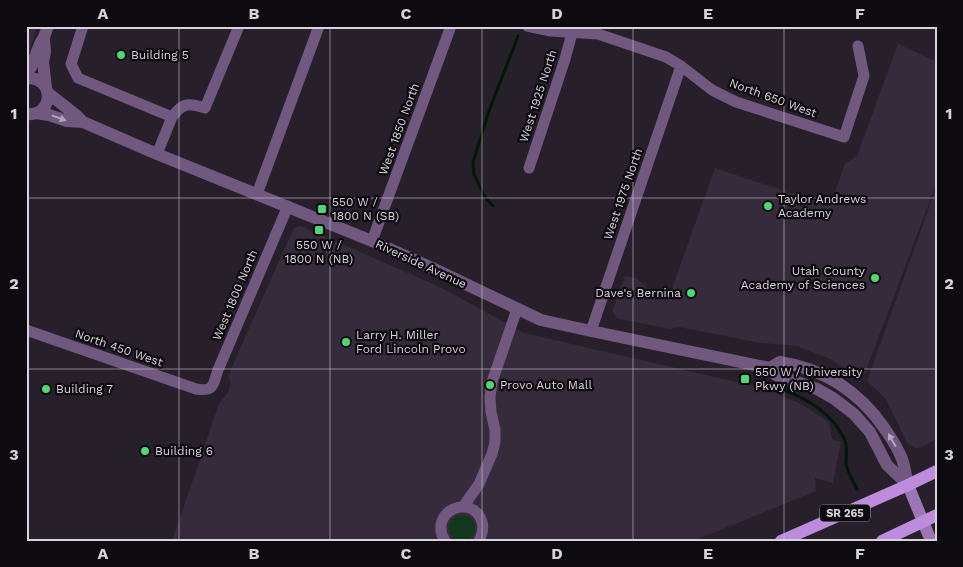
<svg xmlns="http://www.w3.org/2000/svg" width="963" height="567" font-family="'Work Sans',sans-serif">
  <style>
    .built { fill: #352b3b }
    .green { fill: #11381b }
    .lines { fill: none; stroke-linecap: round; stroke-linejoin: round }
    .stream { stroke: #001906; stroke-width: 3 }
    .minor { stroke: #70587f; stroke-width: 11 }
    .tertiary { stroke: #70587f; stroke-width: 12 }
    .secondary { stroke: #9c76b4; stroke-width: 12 }
    .primary { stroke: #be8cdd; stroke-width: 12 }
    .oneway { fill: #b3a8ba }
    .grid { fill: none; stroke: #d7d3da; stroke-width: 1; stroke-opacity: 0.55 }
    .poi-dot { fill: #4fd675; stroke: #0e0b10; stroke-width: 2 }
    .labels { text-anchor: middle; dominant-baseline: central; stroke-width: 4.5; stroke-linejoin: round; paint-order: stroke }
    .shield { fill: #0e0b10; stroke: #9b979d; stroke-width: 1 }
    .shield-label { font-size: 11px; font-weight: bold; fill: #d7d3da }
    .poi-label { font-size: 12px; fill: #d7d3da; stroke: #0e0b10; text-anchor: start }
    .street-label { font-size: 12px; fill: #d7d3da; stroke: #0e0b10 }
    .neatline { fill: none; stroke: #d7d3da; stroke-width: 2 }
    .grid-label { font-size: 16px; text-anchor: middle; font-weight: bold; fill: #d7d3da }
  </style>
  <rect width="100%" height="100%" fill="#27202b"/>
  <!-- built -->
  <path class="built" d="M26,26H37L26,64Z
    M898,44L937,62V182L865,373L858,377L830,359L797,346L761,343L679,327L670,329L630,321L619,319L616,317L613,312V309L625,276L636,278L648,289L669,297L715,168L830,206L845,164L857,156Z
    M937,185V439L917,449L907,443L886,399L867,381Z
    M301,226L440,287L524,333L770,390L801,404L829,422L832,439L841,442L833,483L815,478L816,491L693,541H172L219,404L229,391L230,383L229,376L231,369L292,232L294,228Z"/>
  <!-- green -->
  <path class="green" d="M449 528a13 13 0 1 1 26 0a13 13 0 1 1-26 0Z"/>
  <g class="lines">
    <!-- stream -->
    <path class="stream" d="M493,206L484,196L474,174L473,162L489,111L518,36
      M774,386C798,395 823,406 838,428C841,433 845,438 846,445C847,451 846,458 846,464C848,473 853,481 857,489"/>
    <!-- minor -->
    <path class="minor" d="M83,26L71,64L78,78L172,117C183,102 189,103 205,108L239,26
      M527,26L551,31L598,34L666,57L681,66L712,90L736,102L844,137L864,76L858,46
      M157,154L172,117
      M529,168L565,59L574,26
      M257,194L319,26
      M372,241L451,26
      M26,330L196,389C215,392 213,384 218,370L288,206
      M591,331L681,66
      M463,507L479,484L492,454L495,442V430L491,412L490,397L492,382L517,309
      M445,541C427,511 473,492 482,522C484,529 482,535 479,541"/>
    <!-- tertiary -->
    <path class="tertiary" d="M44,40L45,52L43,62L46,88
      M26,74L31,67L40,44L44,37L48,26
      M26,78C55,76 55,117 26,114
      M48,93L77,116L83,122
      M36,113L49,115L67,121L83,122L157,154L372,241L432,268L541,320L591,331L770,368L776,375L817,389L833,398L854,414L870,432L887,465L908,485
      M770,368L780,362C825,369 859,391 885,429C891,438 898,448 902,459C905,467 906,477 908,485"/>
    <!-- secondary -->
    <path class="secondary" d="M908,485L931,541"/>
    <!-- primary -->
    <path class="primary" d="M781,541L908,485L937,471
      M882,541L937,515"/>
  </g>
  <!-- one-way arrows -->
  <defs><path id="oneway-solid" d="M-6-.8H1V-3.2L6.5 0L1 3.2V.8H-6Z" transform="scale(1.25)"/></defs>
  <g class="oneway">
    <use href="#oneway-solid" transform="translate(59 118) rotate(20)"/>
    <use href="#oneway-solid" transform="translate(892 440) rotate(-120)"/>
  </g>
  <!-- grid -->
  <path class="grid" d="M179,26V541M330,26V541M482,26V541M633,26V541M784,26V541M26,198H937M26,369H937"/>
  <!-- markers -->
  <g class="poi-dot">
    <circle cx="121" cy="55" r="5"/>
    <circle cx="768" cy="206" r="5"/>
    <rect x="317" y="204" width="10" height="10" rx="2.5"/>
    <rect x="314" y="225" width="10" height="10" rx="2.5"/>
    <circle cx="875" cy="278" r="5"/>
    <circle cx="691" cy="293" r="5"/>
    <circle cx="346" cy="342" r="5"/>
    <rect x="740" y="374" width="10" height="10" rx="2.5"/>
    <circle cx="490" cy="385" r="5"/>
    <circle cx="46" cy="389" r="5"/>
    <circle cx="145" cy="451" r="5"/>
  </g>
  <g class="labels">
    <!-- shield labels -->
    <rect class="shield" x="820" y="504.5" width="50" height="17" rx="4"/>
    <g class="shield-label">
      <text x="845" y="513">SR 265</text>
    </g>
    <!-- poi labels -->
    <g class="poi-label">
      <text x="131" y="55">Building 5</text>
      <text x="778" y="199">Taylor Andrews<tspan x="778" dy="14">Academy</tspan></text>
      <text x="332" y="202">550 W /<tspan x="332" dy="14">1800 N (SB)</tspan></text>
      <text x="319" y="245" text-anchor="middle">550 W /<tspan x="319" dy="14">1800 N (NB)</tspan></text>
      <text x="865" y="271" text-anchor="end">Utah County<tspan x="865" dy="14">Academy of Sciences</tspan></text>
      <text x="681" y="293" text-anchor="end">Dave's Bernina</text>
      <text x="356" y="335">Larry H. Miller<tspan x="356" dy="14">Ford Lincoln Provo</tspan></text>
      <text x="755" y="372">550 W / University<tspan x="755" dy="14">Pkwy (NB)</tspan></text>
      <text x="500" y="385">Provo Auto Mall</text>
      <text x="56" y="389">Building 7</text>
      <text x="155" y="451">Building 6</text>
    </g>
    <!-- street labels -->
    <g class="street-label">
      <text transform="translate(538 96) rotate(-72)">West 1925 North</text>
      <text transform="translate(773 98) rotate(20)">North 650 West</text>
      <text transform="translate(399 129) rotate(-70)">West 1850 North</text>
      <text transform="translate(623 194) rotate(-71)">West 1975 North</text>
      <text transform="translate(421 264) rotate(25)">Riverside Avenue</text>
      <text transform="translate(235 295) rotate(-67)">West 1800 North</text>
      <text transform="translate(119 348) rotate(19)">North 450 West</text>
    </g>
  </g>
  <!-- border -->
  <rect width="963" height="567" fill="none" stroke="#0e0b10" stroke-width="55"/>
  <rect x="28" y="28" width="908" height="512" class="neatline"/>
  <g class="grid-label">
    <text x="103" y="19">A</text>
    <text x="254" y="19">B</text>
    <text x="406" y="19">C</text>
    <text x="557" y="19">D</text>
    <text x="708" y="19">E</text>
    <text x="860" y="19">F</text>
    <text x="14" y="119">1</text>
    <text x="949" y="119">1</text>
    <text x="14" y="289">2</text>
    <text x="949" y="289">2</text>
    <text x="14" y="460">3</text>
    <text x="949" y="460">3</text>
    <text x="103" y="559">A</text>
    <text x="254" y="559">B</text>
    <text x="406" y="559">C</text>
    <text x="557" y="559">D</text>
    <text x="708" y="559">E</text>
    <text x="860" y="559">F</text>
  </g>
</svg>
